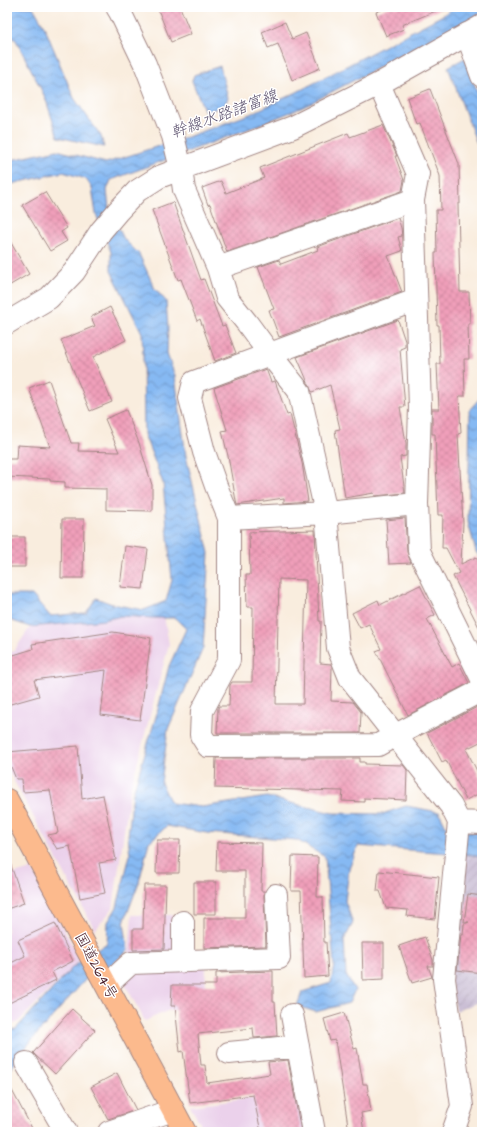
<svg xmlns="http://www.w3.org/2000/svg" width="489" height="1139" font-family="'Architects Daughter','Klee One',sans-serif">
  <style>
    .built { fill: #ebd1eb }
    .industrial { fill: url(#industrial-furrows) }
    .water { fill: url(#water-waves); stroke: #686c8f }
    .building { fill: url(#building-cross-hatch); fill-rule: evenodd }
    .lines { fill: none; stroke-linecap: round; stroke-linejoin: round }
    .minor-casing { stroke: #a28684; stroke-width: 24 }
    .tertiary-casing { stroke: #a28684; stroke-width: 24 }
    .trunk-casing { stroke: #a28684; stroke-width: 24 }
    .minor { stroke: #fff; stroke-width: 22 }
    .tertiary { stroke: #fff; stroke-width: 22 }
    .trunk { stroke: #fcba8d; stroke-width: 22 }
    .labels { text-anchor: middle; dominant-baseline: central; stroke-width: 3; stroke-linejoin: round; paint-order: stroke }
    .street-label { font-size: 15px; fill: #4a1f2b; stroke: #fff }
    .water-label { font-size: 16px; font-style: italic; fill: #5f5571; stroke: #fff }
  </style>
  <defs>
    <pattern id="industrial-furrows" width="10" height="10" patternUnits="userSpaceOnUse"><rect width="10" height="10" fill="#cbbfd5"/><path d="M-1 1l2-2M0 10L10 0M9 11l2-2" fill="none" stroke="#b0a4b7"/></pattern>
    <pattern id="water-waves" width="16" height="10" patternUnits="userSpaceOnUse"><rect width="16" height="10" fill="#86b9f3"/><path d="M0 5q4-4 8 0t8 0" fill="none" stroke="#7096c5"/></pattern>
    <pattern id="building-cross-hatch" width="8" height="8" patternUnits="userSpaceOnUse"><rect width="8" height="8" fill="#f09fba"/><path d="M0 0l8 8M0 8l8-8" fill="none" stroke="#cf88a0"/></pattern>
  </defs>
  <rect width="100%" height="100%" fill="#fff"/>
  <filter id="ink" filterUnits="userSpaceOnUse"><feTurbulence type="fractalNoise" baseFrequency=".025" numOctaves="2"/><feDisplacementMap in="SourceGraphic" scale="8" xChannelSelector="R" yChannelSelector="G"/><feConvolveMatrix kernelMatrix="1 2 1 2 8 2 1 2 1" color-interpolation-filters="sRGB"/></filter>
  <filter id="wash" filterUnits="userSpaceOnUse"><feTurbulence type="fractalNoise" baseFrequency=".012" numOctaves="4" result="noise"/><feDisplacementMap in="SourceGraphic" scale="16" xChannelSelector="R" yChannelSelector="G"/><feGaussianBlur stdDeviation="0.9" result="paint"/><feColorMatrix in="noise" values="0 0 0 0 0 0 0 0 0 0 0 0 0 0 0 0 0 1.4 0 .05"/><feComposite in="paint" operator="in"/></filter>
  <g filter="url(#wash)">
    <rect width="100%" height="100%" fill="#f9edde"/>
    <!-- built -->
    <path class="built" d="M163,610L169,644L130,790L113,908L95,930L7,768V653L14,651L33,623Z
      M32,869L80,960L17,1023L7,1025V876Z
      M132,915H178L179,968L206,967L205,1007L167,1011L145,1021L116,968L129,952Z
      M301,1092L309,1132H205L190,1106Z"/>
    <!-- industrial -->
    <path class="industrial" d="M465,850L482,853V1001L456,1011L450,978Z"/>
    <!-- water -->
    <path class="water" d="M7,7H33L44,26L74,98L101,136L104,147L58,137L45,97L16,40L7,35Z
      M451,7H482V13L303,107L254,127L111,180L107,190L109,209L124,239L139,254L155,289L166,301L168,328L167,354L175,376L186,456L209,553L203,648L168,729L161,783L171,803L202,807L267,797L332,813L382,814L406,806L439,812L448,830L482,833V858L473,855L358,846L349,869L345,901L353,923L344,940L346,975L355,990L349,1003L316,1012L297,1006L302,992L331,983L334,965L325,857L297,840L207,833L167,826L149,842L139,882L124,922L128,950L115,962L86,979L30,1042L11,1068L7,1070V1030L16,1029L73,967L107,943L108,922L117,907L130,855L128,836L133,793L157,713L169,666L186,629L175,618H153L121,616L104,620L30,627L7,619V595H32L50,616L86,613L96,598L112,604L144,610L166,601L172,580L163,483L144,434L143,355L142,333L111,271V252L96,214L92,188L86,179L63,172L7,185V161L57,150L106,163L190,136L250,114L297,92L443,15L452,9Z
      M465,58L482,105V157L448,67Z
      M220,66L228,98L224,106L205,112L192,81L194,75Z
      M482,396V560L476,552L468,522L470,409Z"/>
    <g id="blocks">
      <!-- building -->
      <path class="building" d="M157,7H180L191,34L171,42Z
        M389,7H445L402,25L404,29L386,36L376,12Z
        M285,22L292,39L306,33L320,68L292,80L278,44L268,48L262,32Z
        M430,89L459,164L460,204H458L460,292H469L470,324H468L469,359H464L465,396H459L461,433L458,434L463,523L461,564L476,557L482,569V633L453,576L459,573L446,548H442L443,515H438L435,434H432V409H439L437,364H440L439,325H437L435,253H437L436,210H441L440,176L420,123L416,124L407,98Z
        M383,125L397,156H395L404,180L402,191L227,252L210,204L208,205L202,188L221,181L226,193L264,178L260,168L348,133L350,137Z
        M45,192L67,228L61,232L67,241L50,251L22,205Z
        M173,202L201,280L204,279L222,326L225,325L236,353L215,361L200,319L197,321L181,279L178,280L152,210Z
        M398,218L401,228L402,236L398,237L402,251L388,256L402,292L279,337L269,310L274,309L258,267L279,260L281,264L318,250L317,247Z
        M7,236L29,274L7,287Z
        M110,307L126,340L93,357L112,402L90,411L61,340L95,326L91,317Z
        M398,320L405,341V347L400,349L405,407H400L406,443V456L400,457L405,493L375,496L374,493L345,498L335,430L340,429L330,385L312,392L297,357Z
        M266,369L271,382L275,381L287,415L290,414L302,463L308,501L284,503V498L237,505L236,501L228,456L222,431L227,430L214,388Z
        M49,380L71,443H79L78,451L119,452L105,419L126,410L139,443L152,485V511L106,510V489L65,488V482L50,481V479L7,477L8,459H16L17,445L50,447L29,388Z
        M405,518L407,552L411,563L389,564L386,520Z
        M62,519H84L83,578H61Z
        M315,530L319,621H321L320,663L331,664L332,667L331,701L353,702L361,712L360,733H217L218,708L219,706H229L230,685L232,682H252L253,607H247L246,575H250L249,532ZM279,579L306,580L303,704H276Z
        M7,537H25V567H7Z
        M125,546L148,549L143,589L120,587Z
        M420,585L435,615L427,619L452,667L459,663L469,683L408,715L376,651L381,649L369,624L360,628L352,613L378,600L380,605Z
        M113,632L151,638L140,720L101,715L106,670L34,680L39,696L7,705V657L33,649L32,644Z
        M481,705L482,707V741L466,749L482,781V792L466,800L446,760L442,762L427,733Z
        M78,746L82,799L103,795L116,860L99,863L105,893L80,898L70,846L57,849L48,835L58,833L50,790L23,792L22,779H16L7,757V752Z
        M216,758H360V762H365V764L403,765L407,770L406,800L364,798V802L342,801L343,791L215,788Z
        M157,840H180L179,873H156Z
        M217,842L262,843L261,891H264V896L266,946L204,948V918H245V871H216Z
        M292,856L318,857L317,897H323L324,942H326L328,976L304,978L301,891H291Z
        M7,860H9L24,903L7,909Z
        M379,871L439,877L435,919L407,916L408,910L386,908L380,891H377Z
        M194,882H216V914H194Z
        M144,885H166L164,949L133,950V929H143Z
        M468,894L482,896V973L457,970L461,935H463L464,924L469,922H464Z
        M55,923L73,961L52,972L56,980L7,1004V965L25,956L18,940Z
        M425,937L433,960V966H428L432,977L412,983L399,946Z
        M362,943H384V979L363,980Z
        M273,971V1002H275L277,1036L254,1038L253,1028L198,1034L201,1065H205L207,1083L270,1074L268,1062L288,1060L301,1132H261L253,1095L190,1103L183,1051L180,1052L175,1006H171L172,985H216V973Z
        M72,1009L95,1030L55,1074L33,1053Z
        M344,1013L354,1049L357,1048L363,1084H367L371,1111L361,1113L364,1132H349L335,1040L330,1041L324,1019Z
        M117,1073L136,1110L108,1119L91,1087Z
        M7,1081L34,1132H7Z"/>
    </g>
  </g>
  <g filter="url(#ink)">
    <use href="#blocks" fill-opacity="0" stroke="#a28684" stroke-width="1"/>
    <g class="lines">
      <!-- minor casing -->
      <g class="minor-casing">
        <path id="minor" d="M117,7L120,12L145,64L173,136L181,169L184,190L218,268L227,298L247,323L269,353L299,391L326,513L338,648L350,678L451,806L459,822L444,979L462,1106L453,1132
          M467,34L482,76
          M379,84L418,174L413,200L420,407L417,504L326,513L229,518V660L202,711L201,735L208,746L378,745L394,736L482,690
          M218,268L413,200
          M417,504L419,551L482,679
          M229,518L216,486L204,452L190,398L194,382L416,300
          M459,822L482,823
          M183,922V961
          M107,985L131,963L279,958L276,895
          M292,1015L314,1132
          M229,1053L298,1046
          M26,1063L66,1132
          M109,1132L173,1110"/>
      </g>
      <!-- tertiary casing -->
      <g class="tertiary-casing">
        <path id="tertiary" d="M7,323L49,298L74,272L101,231L118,211L137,191L159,177L293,127L379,84L482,26"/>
      </g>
      <!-- trunk casing -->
      <g class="trunk-casing">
        <path id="trunk" d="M7,800L185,1132"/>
      </g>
      <!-- minor -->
      <use href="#minor" class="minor"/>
      <!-- tertiary -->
      <use href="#tertiary" class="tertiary"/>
      <!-- trunk -->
      <use href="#trunk" class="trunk"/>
    </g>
  </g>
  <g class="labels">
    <!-- street labels -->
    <g class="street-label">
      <text transform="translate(96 966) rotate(62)">国道264号</text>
    </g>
    <!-- water labels -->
    <g class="water-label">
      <text transform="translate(224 114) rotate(-20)">幹線水路諸富線</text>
    </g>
  </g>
  <!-- margin -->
  <rect width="489" height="1139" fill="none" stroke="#fff" stroke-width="24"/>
</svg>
